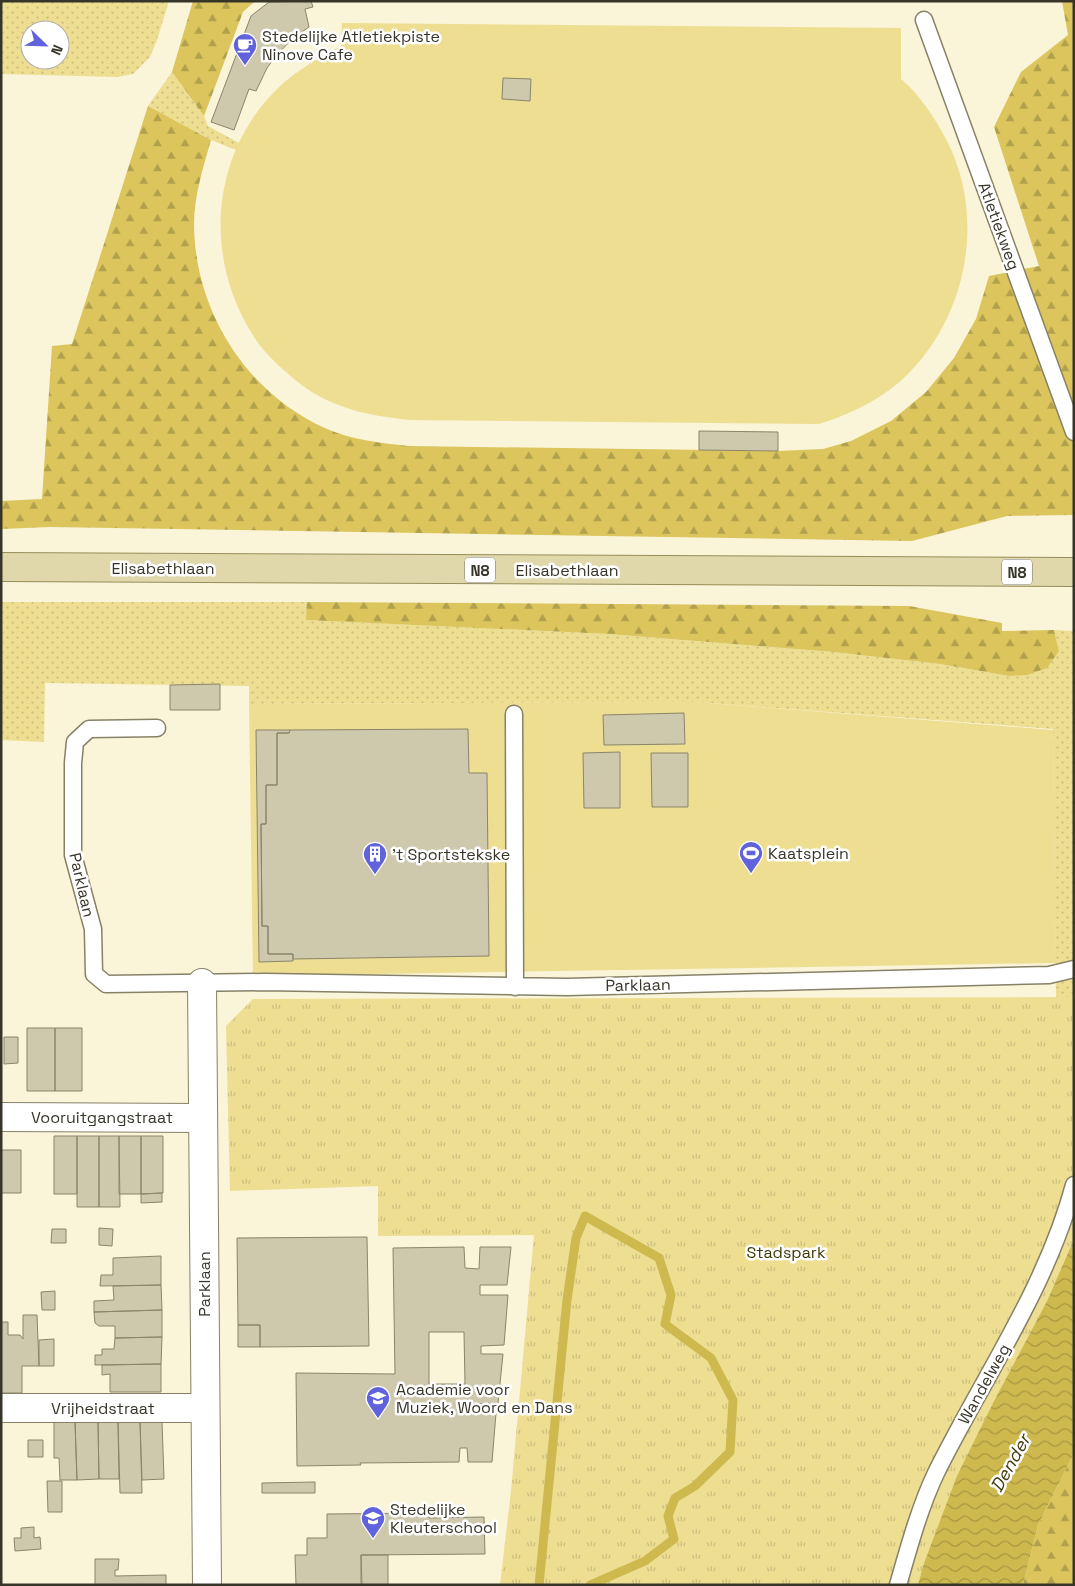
<svg xmlns="http://www.w3.org/2000/svg" width="1075" height="1586" font-family="'Space Grotesk',sans-serif">
  <style>
    .grass { fill: url(#grass-dots); fill-rule: evenodd }
    .forest { fill: url(#forest-firs) }
    .park { fill: url(#park-tufts) }
    .garden { fill: #edde92 }
    .water { fill: url(#water-waves) }
    .lines { fill: none; stroke-linecap: round; stroke-linejoin: round }
    .stream { stroke: #ceb94f; stroke-width: 9 }
    .building { fill: #cec8ad; stroke: #8a856b; fill-rule: evenodd }
    .lane-casing { stroke: #868167; stroke-width: 19 }
    .street-casing { stroke: #868167; stroke-width: 30 }
    .primary-casing { stroke: #978d59; stroke-width: 30 }
    .lane { stroke: #fff; stroke-width: 16 }
    .street { stroke: #fff; stroke-width: 28 }
    .primary { stroke: #e0d7aa; stroke-width: 28 }
    .labels { text-anchor: middle; dominant-baseline: central; stroke-width: 5; stroke-linejoin: round; paint-order: stroke }
    .shield { fill: #fff; stroke: #73726a; stroke-width: 1 }
    .shield-label { font-size: 15px; font-weight: bold; fill: #37352a }
    .poi-label { font-size: 16px; fill: #37352a; stroke: #fff; text-anchor: start }
    .street-label { font-size: 16px; fill: #37352a; stroke: #fff }
    .park-label { font-size: 16px; fill: #403709; stroke: #fff }
    .water-label { font-size: 18px; font-style: italic; fill: #443b0e; stroke: #fff }
  </style>
  <defs>
    <pattern id="grass-dots" width="8" height="8" patternUnits="userSpaceOnUse" patternTransform="scale(1.25)"><rect width="8" height="8" fill="#edde92"/><path d="M2 2h.1M6 6h.1" fill="none" stroke="#ccbf7e" stroke-width="1.8" stroke-linecap="round"/></pattern>
    <pattern id="forest-firs" width="22" height="20" patternUnits="userSpaceOnUse" patternTransform="scale(1.25)"><rect width="22" height="20" fill="#dbc55c"/><path d="M5 1l3.5 6h-7zM16 11l3.5 6h-7z" fill="#b2a14c"/></pattern>
    <pattern id="park-tufts" width="24" height="20" patternUnits="userSpaceOnUse" patternTransform="scale(1.25)"><rect width="24" height="20" fill="#edde92"/><path d="M3 7l-1-3M5 7V3M7 7l1-3M15 17l-1-3M17 17v-4M19 17l1-3" fill="none" stroke="#ccbf7e"/></pattern>
    <pattern id="water-waves" width="16" height="10" patternUnits="userSpaceOnUse" patternTransform="scale(1.25)"><rect width="16" height="10" fill="#ceb94f"/><path d="M0 5q4-4 8 0t8 0" fill="none" stroke="#a89742"/></pattern>
  </defs>
  <rect width="100%" height="100%" fill="#faf4d8"/>
  <!-- grass -->
  <path class="grass" d="M1,1H169L157,40L150,57L133,74L117,77L1,74ZM30,30H60V60H30Z
    M172,72L204,116L208,126L239,143L236,150L211,140L148,106Z
    M1,602H307V620L609,634L833,652L940,664L1009,676L1059,651L1054,630L1074,631V997H1056L1053,729L695,702L249,704V686L45,683L44,742L1,740Z"/>
  <!-- forest -->
  <path class="forest" d="M193,1H255L243,12L204,116L172,72Z
    M1062,1H1074V515L1007,516L912,541L50,527L1,529V501L42,499L52,346L72,344L148,106L211,140C203,168 194,196 194,225C195,312 247,394 327,429C353,440 381,443 408,446L778,451L823,449L851,441L891,421L926,392L954,358L976,319L989,276L1039,266L994,127L1021,72L1068,35Z
    M307,602L909,606L1002,623V631L1054,630L1059,651L1047,668L1027,675L1009,676L940,664L833,652L609,634L306,620Z
    M1074,1453V1585H1023L1038,1525Z"/>
  <!-- park -->
  <path class="park" d="M1074,997V1239L1047,1301L994,1401L923,1566L918,1585H500L511,1491L534,1235L378,1236V1186L230,1191L226,1026L253,999Z"/>
  <!-- garden -->
  <path class="garden" d="M342,23L901,28V79C920,95 934,117 946,139C986,215 968,314 908,374C884,398 852,414 819,424L410,420C371,416 335,409 303,386C284,371 263,353 251,332C203,254 212,152 278,88C297,70 319,58 341,46Z
    M695,702L1053,730L1056,963L253,976L249,704Z"/>
  <!-- water -->
  <path class="water" d="M1074,1239V1453L1038,1525L1023,1585H918L923,1566L957,1476L994,1401L1047,1301Z"/>
  <g class="lines">
    <!-- stream -->
    <path class="stream" d="M539,1585L567,1300L576,1238L585,1216L659,1258L671,1295L665,1324L711,1358L733,1400L730,1452L695,1486L675,1498L668,1516L674,1539L645,1561L590,1585"/>
  </g>
  <!-- building -->
  <path class="building" d="M311,1L313,7L305,9L309,27L292,39L275,57L267,68L256,91L249,89L234,130L211,122L251,16L269,2Z
    M503,78L531,79L530,101L502,99Z
    M699,431L778,432V451L699,450Z
    M220,684V710H170V685Z
    M684,713L685,744L604,745L603,715Z
    M468,729L469,773H487L489,956L293,959V954H268V926H262L261,824H266V785H277V733H289L290,730Z
    M256,730H290L289,733H277V785H266V824H261L262,926H268V954H293V961L259,962Z
    M620,752V808H584L583,753Z
    M651,753H688V807H652Z
    M27,1028H55V1091H27Z
    M55,1028H82V1091H55Z
    M4,1037H18V1063L4,1064Z
    M54,1136H77V1194H54Z
    M77,1136H99V1207H77Z
    M99,1136H119L120,1207H99Z
    M119,1136H141V1194H119Z
    M141,1136H163V1193L141,1194Z
    M1,1150H21V1193H1Z
    M162,1193V1202L141,1203V1194Z
    M99,1228L113,1229L112,1246L99,1245Z
    M52,1229H66V1243H51Z
    M367,1237L369,1346L260,1347V1325H238L237,1238Z
    M464,1247L465,1268L479,1269L480,1247H511L507,1285H480V1295H508L504,1345L481,1346V1354H503L498,1403L475,1404V1413H496L492,1462H468L467,1448H460L459,1462L360,1463L361,1465L297,1466L296,1373L395,1374L393,1248ZM429,1332H464L465,1384H429Z
    M161,1256V1285L100,1286L101,1275H113V1258Z
    M161,1285L162,1310L94,1312V1301L114,1300L113,1286Z
    M55,1291V1310H42L41,1292Z
    M162,1310V1337L115,1338V1326H99L95,1323L94,1312Z
    M23,1315H37L39,1366H22V1393H1V1322H8V1335H20L23,1339Z
    M238,1325H260V1347H238Z
    M162,1337L161,1364L95,1365V1355H102V1349H114L115,1338Z
    M54,1339V1366H39V1340Z
    M161,1364V1392H110V1374L102,1375V1365Z
    M54,1422H75L77,1480H60L59,1458H54Z
    M75,1422H98L99,1479L77,1480Z
    M98,1422H118L119,1479H99Z
    M118,1422H140L142,1493H120Z
    M140,1422H162L164,1479L142,1480Z
    M28,1440H43V1457H28Z
    M47,1481H62V1512H48Z
    M315,1482V1493H262V1483Z
    M429,1513V1518L484,1517L485,1554L361,1555L362,1585H296L295,1555H307V1538H327V1514Z
    M34,1527V1538L40,1537L41,1549L15,1551L14,1538H21V1528Z
    M361,1555H388V1585H361Z
    M95,1559H119L118,1570H115V1576L166,1575V1585H95Z"/>
  <g class="lines">
    <!-- lane casing -->
    <g class="lane-casing">
      <path id="lane" d="M924,20L1074,432
        M514,714L515,987
        M157,728L89,729L75,742L73,763V855L93,929L94,974L106,984L265,982L567,987L1049,975L1074,969
        M898,1585C909,1547 919,1509 936,1473C983,1378 1046,1289 1074,1185"/>
    </g>
    <!-- street casing -->
    <g class="street-casing">
      <path id="street" d="M202,983L207,1585
        M1,1117L203,1118
        M1,1408H205"/>
    </g>
    <!-- primary casing -->
    <g class="primary-casing">
      <path id="primary" d="M1,567L1074,572"/>
    </g>
    <!-- lane -->
    <use href="#lane" class="lane"/>
    <!-- street -->
    <use href="#street" class="street"/>
    <!-- primary -->
    <use href="#primary" class="primary"/>
  </g>
  <!-- icons -->
  <defs>
    <g id="cafe-pin" transform="scale(1.25)"><path d="M0 17L-7.5 6A9.5 9.5 0 1 1 7.5 6Z" fill="#6063db" stroke="#fff"/><path d="M-5.5-4.5H6V0H3Q3 3.5 0 3.5H-2.5Q-5.5 3.5-5.5 0ZM3-3.2v2h1.7v-2ZM-6 4.5H4V6H-6Z" fill="#fff"/></g>
    <g id="stadium-pin" transform="scale(1.25)"><path d="M0 17L-7.5 6A9.5 9.5 0 1 1 7.5 6Z" fill="#6063db" stroke="#fff"/><path d="M0-5a6.5 5 0 1 0 0 10a6.5 5 0 1 0 0-10ZM-3.5-1.8h7v3.6h-7Z" fill="#fff"/></g>
    <g id="building-pin" transform="scale(1.25)"><path d="M0 17L-7.5 6A9.5 9.5 0 1 1 7.5 6Z" fill="#6063db" stroke="#fff"/><path d="M-4-6H4V6H1V3H-1V6H-4ZM-2.5-4.3h1.7v1.8h-1.7ZM.8-4.3h1.7v1.8H.8ZM-2.5-1h1.7V.8h-1.7ZM.8-1h1.7V.8H.8Z" fill="#fff"/></g>
    <g id="school-pin" transform="scale(1.25)"><path d="M0 17L-7.5 6A9.5 9.5 0 1 1 7.5 6Z" fill="#6063db" stroke="#fff"/><path d="M0-5L7-2L0 1L-7-2ZM-4 1L0 2.5L4 1V4Q0 6-4 4Z" fill="#fff"/></g>
  </defs>
  <g fill-rule="evenodd">
    <use href="#cafe-pin" x="245" y="45"/>
    <use href="#stadium-pin" x="751" y="853"/>
    <use href="#building-pin" x="375" y="854"/>
    <use href="#school-pin" x="378" y="1398"/>
    <use href="#school-pin" x="373" y="1518"/>
  </g>
  <g class="labels">
    <!-- shield labels -->
    <g class="shield">
      <rect x="465" y="557.5" width="30" height="25" rx="4"/>
      <rect x="1002" y="559.5" width="30" height="25" rx="4"/>
    </g>
    <g class="shield-label">
      <text x="480" y="570">N8</text>
      <text x="1017" y="572">N8</text>
    </g>
    <!-- poi labels -->
    <g class="poi-label">
      <text x="262" y="36">Stedelijke Atletiekpiste<tspan x="262" dy="18">Ninove Cafe</tspan></text>
      <text x="768" y="853">Kaatsplein</text>
      <text x="392" y="854">'t Sportstekske</text>
      <text x="396" y="1389">Academie voor<tspan x="396" dy="18">Muziek, Woord en Dans</tspan></text>
      <text x="390" y="1509">Stedelijke<tspan x="390" dy="18">Kleuterschool</tspan></text>
    </g>
    <!-- street labels -->
    <g class="street-label">
      <text transform="translate(999 226) rotate(70)">Atletiekweg</text>
      <text x="163" y="568">Elisabethlaan</text>
      <text x="567" y="570">Elisabethlaan</text>
      <text transform="translate(82 885) rotate(77)">Parklaan</text>
      <text transform="translate(638 985) rotate(-1)">Parklaan</text>
      <text x="102" y="1117">Vooruitgangstraat</text>
      <text transform="translate(204 1284) rotate(-90)">Parklaan</text>
      <text transform="translate(984 1384) rotate(-61)">Wandelweg</text>
      <text x="103" y="1408">Vrijheidstraat</text>
    </g>
    <!-- park labels -->
    <g class="park-label">
      <text x="786" y="1252">Stadspark</text>
    </g>
    <!-- water labels -->
    <g class="water-label">
      <text transform="translate(1010 1463) rotate(-61)">Dender</text>
    </g>
  </g>
  <!-- border -->
  <rect width="1075" height="1586" fill="none" stroke="#37352a" stroke-width="5"/>
  <!-- north arrow -->
  <g transform="translate(45 45) rotate(113)"><circle r="24" fill="#ffffff" stroke="#afaeaa"/>
  <path d="M0-4L9 19L0 12L-9 19Z" fill="#6063db"/>
  <text y="-8" font-size="14" font-weight="bold" text-anchor="middle" fill="#37352a">N</text>
  </g>
</svg>
